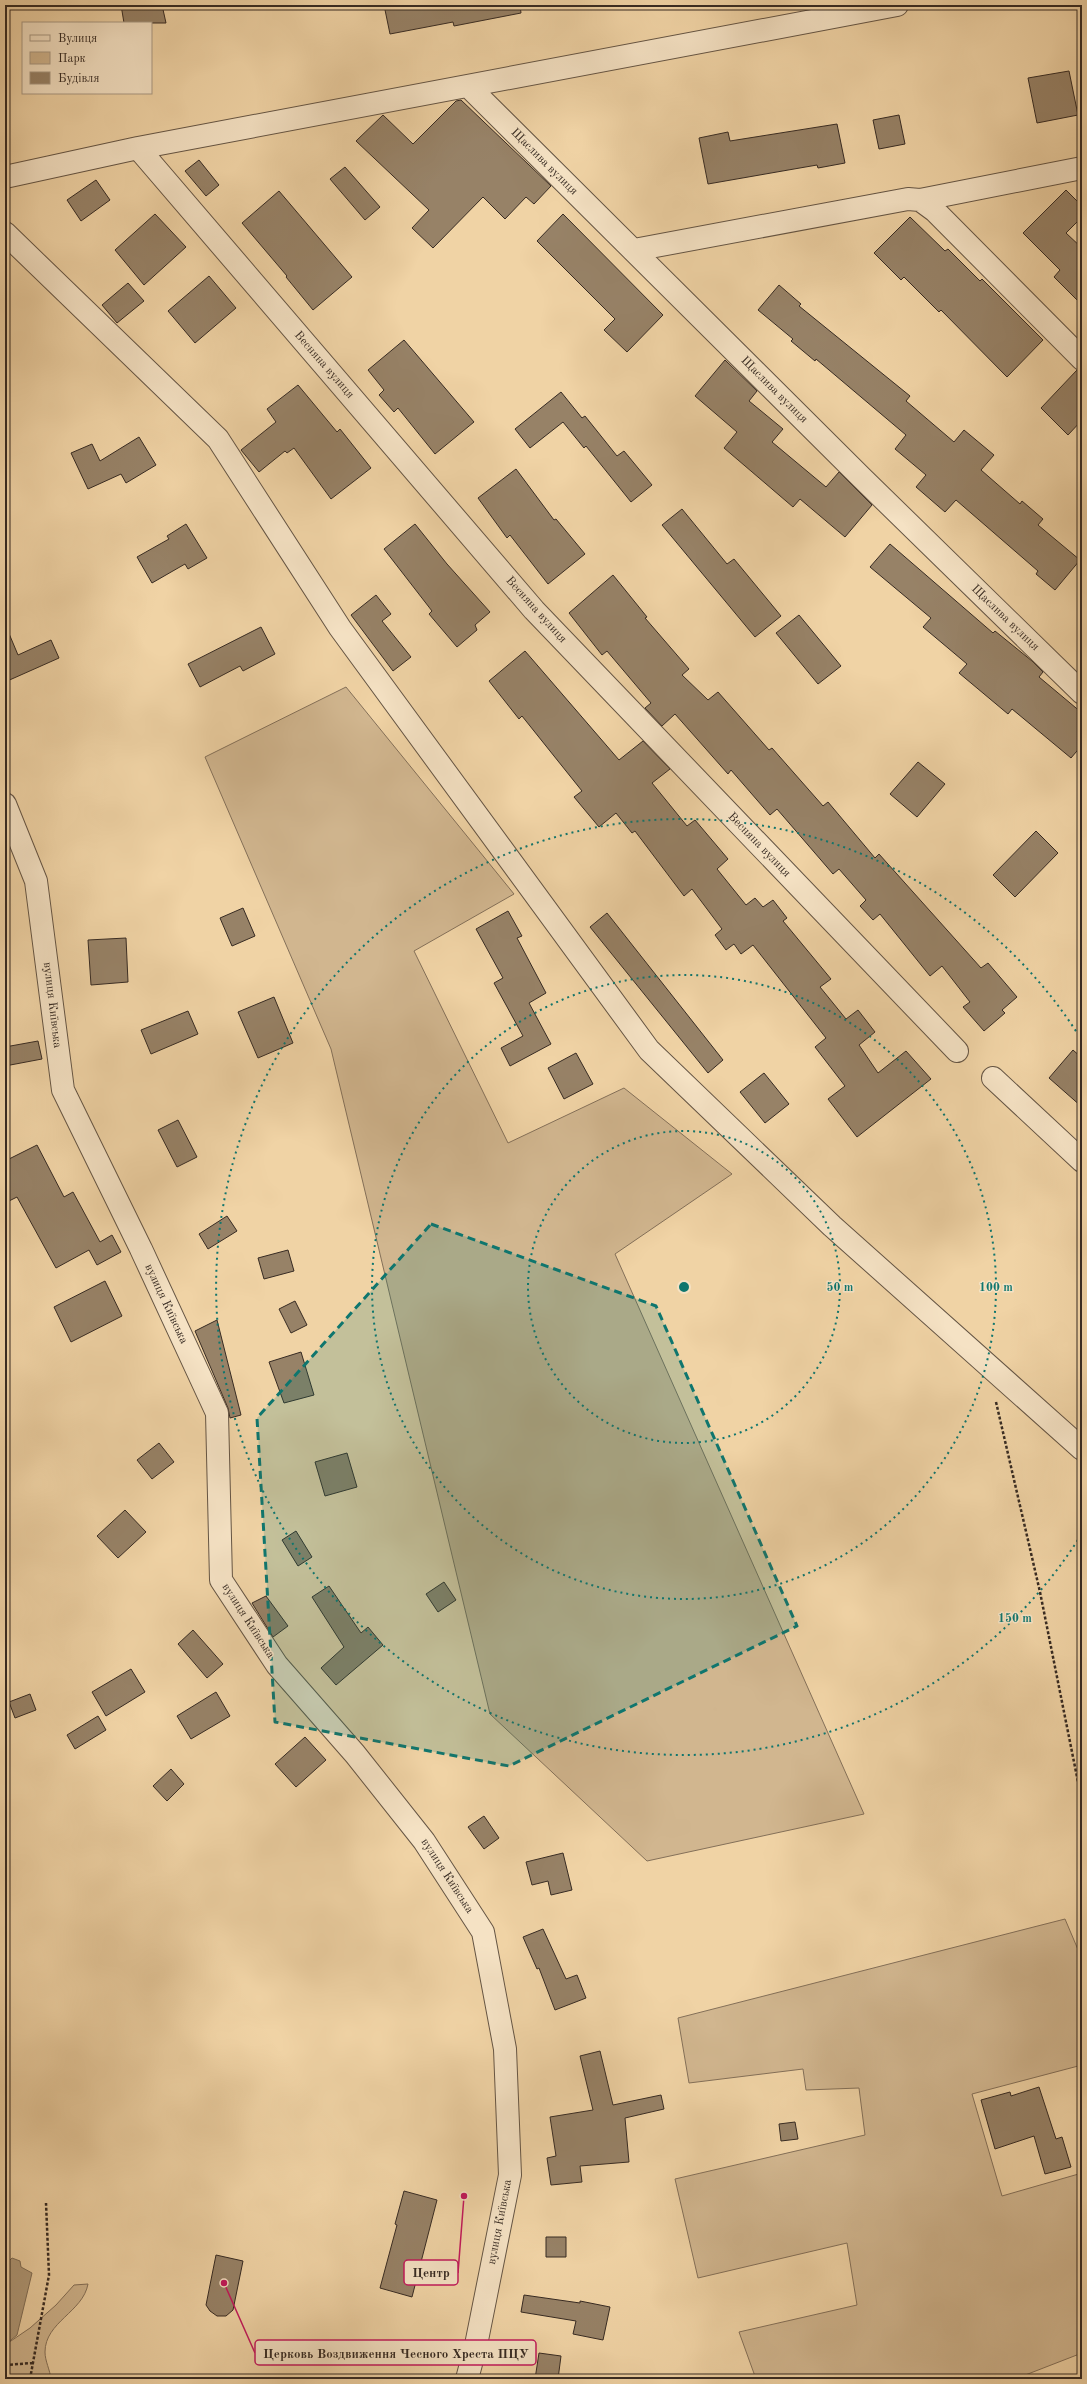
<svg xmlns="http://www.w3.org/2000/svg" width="1087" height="2384" font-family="'Old Standard TT',serif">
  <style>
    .green { fill: #d1b68f; stroke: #847059 }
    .water { fill: #b19a79; stroke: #806e57 }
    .building { fill: #978267; stroke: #372b23 }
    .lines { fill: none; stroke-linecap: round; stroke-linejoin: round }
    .minor-casing { stroke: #655544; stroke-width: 24 }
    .path { stroke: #372b23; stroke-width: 2.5; stroke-dasharray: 3 2; stroke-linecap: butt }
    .minor { stroke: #f5e2c4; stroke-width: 22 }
    .marked { fill: #0f766e; fill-opacity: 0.2; stroke: #0f766e; stroke-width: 3; stroke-dasharray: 8 5; stroke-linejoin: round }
    .ring { fill: none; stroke: #0f766e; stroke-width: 2; stroke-dasharray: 2 4 }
    .labels { text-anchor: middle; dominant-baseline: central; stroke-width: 3; stroke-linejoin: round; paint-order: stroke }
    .street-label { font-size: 12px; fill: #372b23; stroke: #f5e2c4 }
    .centre { fill: #0f766e; stroke: #f5e2c4; stroke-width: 2 }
    .ring-label { font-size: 12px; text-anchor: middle; font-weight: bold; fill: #0f766e; stroke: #f5e2c4; stroke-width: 3; stroke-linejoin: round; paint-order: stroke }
    .leader { fill: none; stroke: #c2185b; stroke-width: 1.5 }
    .callout-dot { fill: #c2185b; stroke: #f5e2c4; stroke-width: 1.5 }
    .callout { fill: #f5e2c4; stroke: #c2185b; stroke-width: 1.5 }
    .callout-label { font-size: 13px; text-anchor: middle; font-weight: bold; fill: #372b23 }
  </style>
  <rect width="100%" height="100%" fill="#f0d3a5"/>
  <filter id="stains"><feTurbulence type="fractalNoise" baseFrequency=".005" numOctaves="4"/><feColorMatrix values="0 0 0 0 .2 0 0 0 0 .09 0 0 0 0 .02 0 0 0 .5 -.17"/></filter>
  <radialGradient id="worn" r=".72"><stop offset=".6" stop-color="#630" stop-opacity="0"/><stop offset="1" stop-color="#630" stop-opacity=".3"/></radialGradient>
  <!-- green -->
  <path class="green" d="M346,687L514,894L414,951L508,1143L624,1088L732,1174L615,1254L864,1814L647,1861L490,1714L331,1049L205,757Z
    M1065,1919L1082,1959V2065L972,2094L1002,2196L1082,2173V2353L1015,2379H756L739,2332L857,2305L847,2243L698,2278L675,2179L865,2135L859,2088L806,2090L803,2069L689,2083L678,2018Z
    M88,2284C83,2312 45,2322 45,2352C45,2361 50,2370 51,2379H5V2345L30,2328L56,2305L74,2285Z"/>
  <!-- water -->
  <path class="water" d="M12,2258L20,2261L21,2267L32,2273L17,2335L5,2345V2265Z"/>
  <!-- building -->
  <path class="building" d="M121,5H162L166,23H124Z
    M384,5H520L521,13L454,26L453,22L390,34Z
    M1069,71L1078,115L1037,123L1028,78Z
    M461,100L551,186L534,204L526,197L505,219L483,197L433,248L412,228L429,210L356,141L383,115L413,144L456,101Z
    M899,115L905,144L879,149L873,120Z
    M837,124L845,163L818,168L817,165L708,184L699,138L728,132L730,141Z
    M199,160L219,185L206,196L185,171Z
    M345,167L380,207L365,220L330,179Z
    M96,180L110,200L81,221L67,200Z
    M1066,190L1082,206V217L1066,233L1082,248V305L1054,277L1060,270L1023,233Z
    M279,191L352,277L313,310L286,277L287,276L242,223Z
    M155,214L186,247L144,285L115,250Z
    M563,214L663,315L627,352L604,330L615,319L537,241Z
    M910,217L945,251L948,249L980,281L982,279L1043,340L1007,377L941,310L939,312L904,277L901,280L874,253Z
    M209,276L236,308L195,343L168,311Z
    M128,283L144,301L117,323L102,305Z
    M779,285L801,304L799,306L910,396L906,401L954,442L964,430L994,455L981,470L1020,504L1022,501L1043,519L1038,525L1080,560L1055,590L1036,574L1038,571L956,500L945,512L916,487L926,475L895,449L906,435L816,359L815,361L791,341L793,339L758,310Z
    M404,340L474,422L435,454L398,408L394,412L379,395L384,390L368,370Z
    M725,360L757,391L749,401L783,429L772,442L826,487L839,472L872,505L845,537L800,499L793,507L724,448L737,432L695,396Z
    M1077,370L1082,371V420L1068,435L1041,408Z
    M298,385L337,432L340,429L371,468L331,499L294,448L287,453L285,451L259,472L241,450L276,422L267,409Z
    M561,392L582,418L585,416L617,456L624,451L652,485L631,502L586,446L584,448L563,422L530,448L515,429Z
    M139,437L156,465L126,483L121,474L88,489L71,453L92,444L100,461Z
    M516,469L554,520L556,519L585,554L548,584L510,535L507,538L478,498Z
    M682,509L727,564L734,559L781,616L755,637L662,525Z
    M186,524L207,558L188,569L185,564L152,583L137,557L169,539L167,536Z
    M415,524L447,564L490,612L475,625L477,630L457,647L429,614L432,611L384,549Z
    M890,544L993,633L995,631L1032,661L1043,672L1039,677L1082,713V745L1071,758L1012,709L1008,714L959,673L967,664L923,627L931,618L870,567Z
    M613,575L647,617L645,618L689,669L682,675L708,700L718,692L769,750L772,748L823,806L828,802L875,858L879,854L981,968L988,963L1017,997L1002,1010L1005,1013L984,1031L963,1007L970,1002L942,966L930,976L880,914L873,920L860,906L866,900L839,869L833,874L777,809L770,815L731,770L728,774L675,714L662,726L645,708L651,703L607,651L602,655L569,613Z
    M376,595L391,614L382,621L411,657L393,671L351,615Z
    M799,615L841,666L818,684L776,633Z
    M5,624L18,655L51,640L59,658L5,682Z
    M261,627L275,654L243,671L240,666L200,687L188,664Z
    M525,651L619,760L643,741L670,769L652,783L687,826L695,820L728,859L717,869L746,905L755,898L763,907L773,900L787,918L783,921L831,979L820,987L846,1019L858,1010L875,1032L859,1045L878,1073L906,1051L931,1079L857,1137L828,1099L845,1086L815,1047L826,1038L753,945L741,954L734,944L726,950L715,935L722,929L692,889L684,896L635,831L632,833L616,813L599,827L574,797L582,791L522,716L519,719L489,681Z
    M918,762L945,784L917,817L890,794Z
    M1036,831L1058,853L1015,897L993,875Z
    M243,908L255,936L232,946L220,918Z
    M508,911L522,936L517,938L546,993L529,1003L551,1044L510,1066L501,1048L523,1036L494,983L503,978L476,929Z
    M607,913L723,1060L708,1073L590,927Z
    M126,938L128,982L91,985L88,940Z
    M274,997L293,1043L258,1058L238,1012Z
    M188,1011L198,1034L151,1054L141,1030Z
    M38,1041L42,1059L5,1066V1047Z
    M1073,1050L1082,1058V1107L1049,1078Z
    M576,1053L593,1084L564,1099L548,1068Z
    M764,1073L789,1104L765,1123L740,1092Z
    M178,1120L197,1157L177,1167L158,1130Z
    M37,1145L64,1197L73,1192L100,1242L112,1235L121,1252L97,1265L89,1250L56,1268L17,1197L5,1203V1161Z
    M227,1216L237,1231L208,1249L199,1234Z
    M288,1250L294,1271L264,1279L258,1258Z
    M105,1281L122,1316L71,1342L54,1307Z
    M295,1301L307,1325L291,1333L279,1309Z
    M217,1320L241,1415L230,1418L228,1408L195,1331Z
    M301,1352L314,1395L284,1403L269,1362Z
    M159,1443L174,1462L152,1479L137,1460Z
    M347,1453L357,1487L325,1496L315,1462Z
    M125,1510L146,1532L118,1558L97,1536Z
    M296,1531L312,1557L298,1566L282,1540Z
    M444,1582L456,1600L438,1612L426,1594Z
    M329,1586L361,1633L368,1627L383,1645L336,1685L321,1668L344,1647L312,1597Z
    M266,1596L288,1626L273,1637L252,1603Z
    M193,1630L223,1664L207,1678L178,1644Z
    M131,1669L145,1692L106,1716L92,1692Z
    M216,1692L230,1716L191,1739L177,1716Z
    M30,1694L36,1710L15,1718L9,1702Z
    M98,1716L106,1730L75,1749L67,1735Z
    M305,1737L326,1760L296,1787L275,1764Z
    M171,1769L184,1784L167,1801L153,1786Z
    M484,1816L499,1838L484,1849L468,1827Z
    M563,1853L572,1890L551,1895L548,1881L532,1885L526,1862Z
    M543,1929L566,1979L577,1975L586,1998L555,2010L539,1968L537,1969L523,1937Z
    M600,2051L613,2105L661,2095L664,2109L625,2118L629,2162L580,2166L582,2182L551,2185L547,2158L556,2156L550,2117L593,2110L580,2056Z
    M1039,2087L1056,2139L1062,2137L1071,2167L1045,2174L1034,2136L995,2149L981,2100L1010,2092L1011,2096Z
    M795,2122L798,2139L781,2141L779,2124Z
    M404,2191L437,2200L412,2297L380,2288L397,2225L395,2224Z
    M546,2237H566V2257H546Z
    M216,2255L243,2261L233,2310L226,2316H217L210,2311L206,2305Z
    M524,2295L580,2303V2301L610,2307L603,2340L573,2334L576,2321L521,2312Z
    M539,2353L561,2356L558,2379H535Z"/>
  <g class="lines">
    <!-- minor casing -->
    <g class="minor-casing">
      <path id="minor" d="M468,86L862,478L1082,693
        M138,148L534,610L957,1051
        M5,177L138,148L897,5
        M920,200L1082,168
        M5,233L218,439L340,628L649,1050L832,1226L1082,1449
        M634,250L908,199L920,200L935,211L1082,359
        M5,804L36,881L63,1090L141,1249L217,1413L221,1580L277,1665L355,1754L424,1841L483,1932L505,2049L510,2175L476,2345L467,2379
        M993,1078L1082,1161"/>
    </g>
    <!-- path -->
    <path class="path" d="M996,1402L1040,1592L1082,1802
      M5,2365L33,2363
      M30,2379L49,2275L46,2203"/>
    <!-- minor -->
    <use href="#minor" class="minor"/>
  </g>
  <!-- marked area -->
  <path class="marked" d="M431,1224L656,1306L797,1626L509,1766L275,1722L257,1418Z"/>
  <!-- distance rings -->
  <g class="ring">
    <circle cx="684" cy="1287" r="156"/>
    <circle cx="684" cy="1287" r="312"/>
    <path d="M1081 1535A468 468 0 1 1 1081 1039"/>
  </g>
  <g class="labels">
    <!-- street labels -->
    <g class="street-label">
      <text transform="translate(544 162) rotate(45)">Щаслива вулиця</text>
      <text transform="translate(324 365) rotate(49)">Весняна вулиця</text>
      <text transform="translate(774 390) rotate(45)">Щаслива вулиця</text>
      <text transform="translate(536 610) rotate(48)">Весняна вулиця</text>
      <text transform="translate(1005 618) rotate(44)">Щаслива вулиця</text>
      <text transform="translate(759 845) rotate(46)">Весняна вулиця</text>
      <text transform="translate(52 1005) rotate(83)">вулиця Київська</text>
      <text transform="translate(166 1304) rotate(65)">вулиця Київська</text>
      <text transform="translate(248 1621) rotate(57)">вулиця Київська</text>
      <text transform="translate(447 1876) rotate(57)">вулиця Київська</text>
      <text transform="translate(500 2222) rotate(-79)">вулиця Київська</text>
    </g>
  </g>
  <circle cx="684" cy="1287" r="6" class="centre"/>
  <g class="ring-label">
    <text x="840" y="1291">50 m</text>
    <text x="996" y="1291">100 m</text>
    <text x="1015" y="1622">150 m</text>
  </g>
  <!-- callouts -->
  <path class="leader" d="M464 2196L458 2273M224 2283L255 2353"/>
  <g class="callout-dot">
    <circle cx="464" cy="2196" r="4"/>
    <circle cx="224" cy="2283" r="4"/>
  </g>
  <g class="callout">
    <rect x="404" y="2260" width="54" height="25" rx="4"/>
    <rect x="255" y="2340" width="281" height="25" rx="4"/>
  </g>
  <g class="callout-label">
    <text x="431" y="2277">Центр</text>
    <text x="396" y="2358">Церковь Воздвиження Чесного Хреста ПЦУ</text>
  </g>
  <!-- margin -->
  <rect width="1087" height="2384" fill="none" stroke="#f0d3a5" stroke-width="20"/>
  <rect x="6" y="6" width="1075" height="2372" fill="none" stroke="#372b23" stroke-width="2"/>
  <rect x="10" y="10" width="1067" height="2364" fill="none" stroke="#372b23"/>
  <!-- legend -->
  <rect x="22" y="22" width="130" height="72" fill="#f5e2c4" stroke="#a99984"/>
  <rect x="30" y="35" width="20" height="6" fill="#f5e2c4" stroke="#a99984"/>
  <text x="58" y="42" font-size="12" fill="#372b23">Вулиця</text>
  <rect x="30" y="52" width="20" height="12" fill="#d1b68f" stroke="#a99984"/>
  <text x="58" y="62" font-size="12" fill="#372b23">Парк</text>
  <rect x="30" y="72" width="20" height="12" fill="#978267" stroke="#a99984"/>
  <text x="58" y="82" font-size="12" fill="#372b23">Будівля</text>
  <rect width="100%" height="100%" filter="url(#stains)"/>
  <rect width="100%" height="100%" fill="url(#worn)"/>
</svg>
